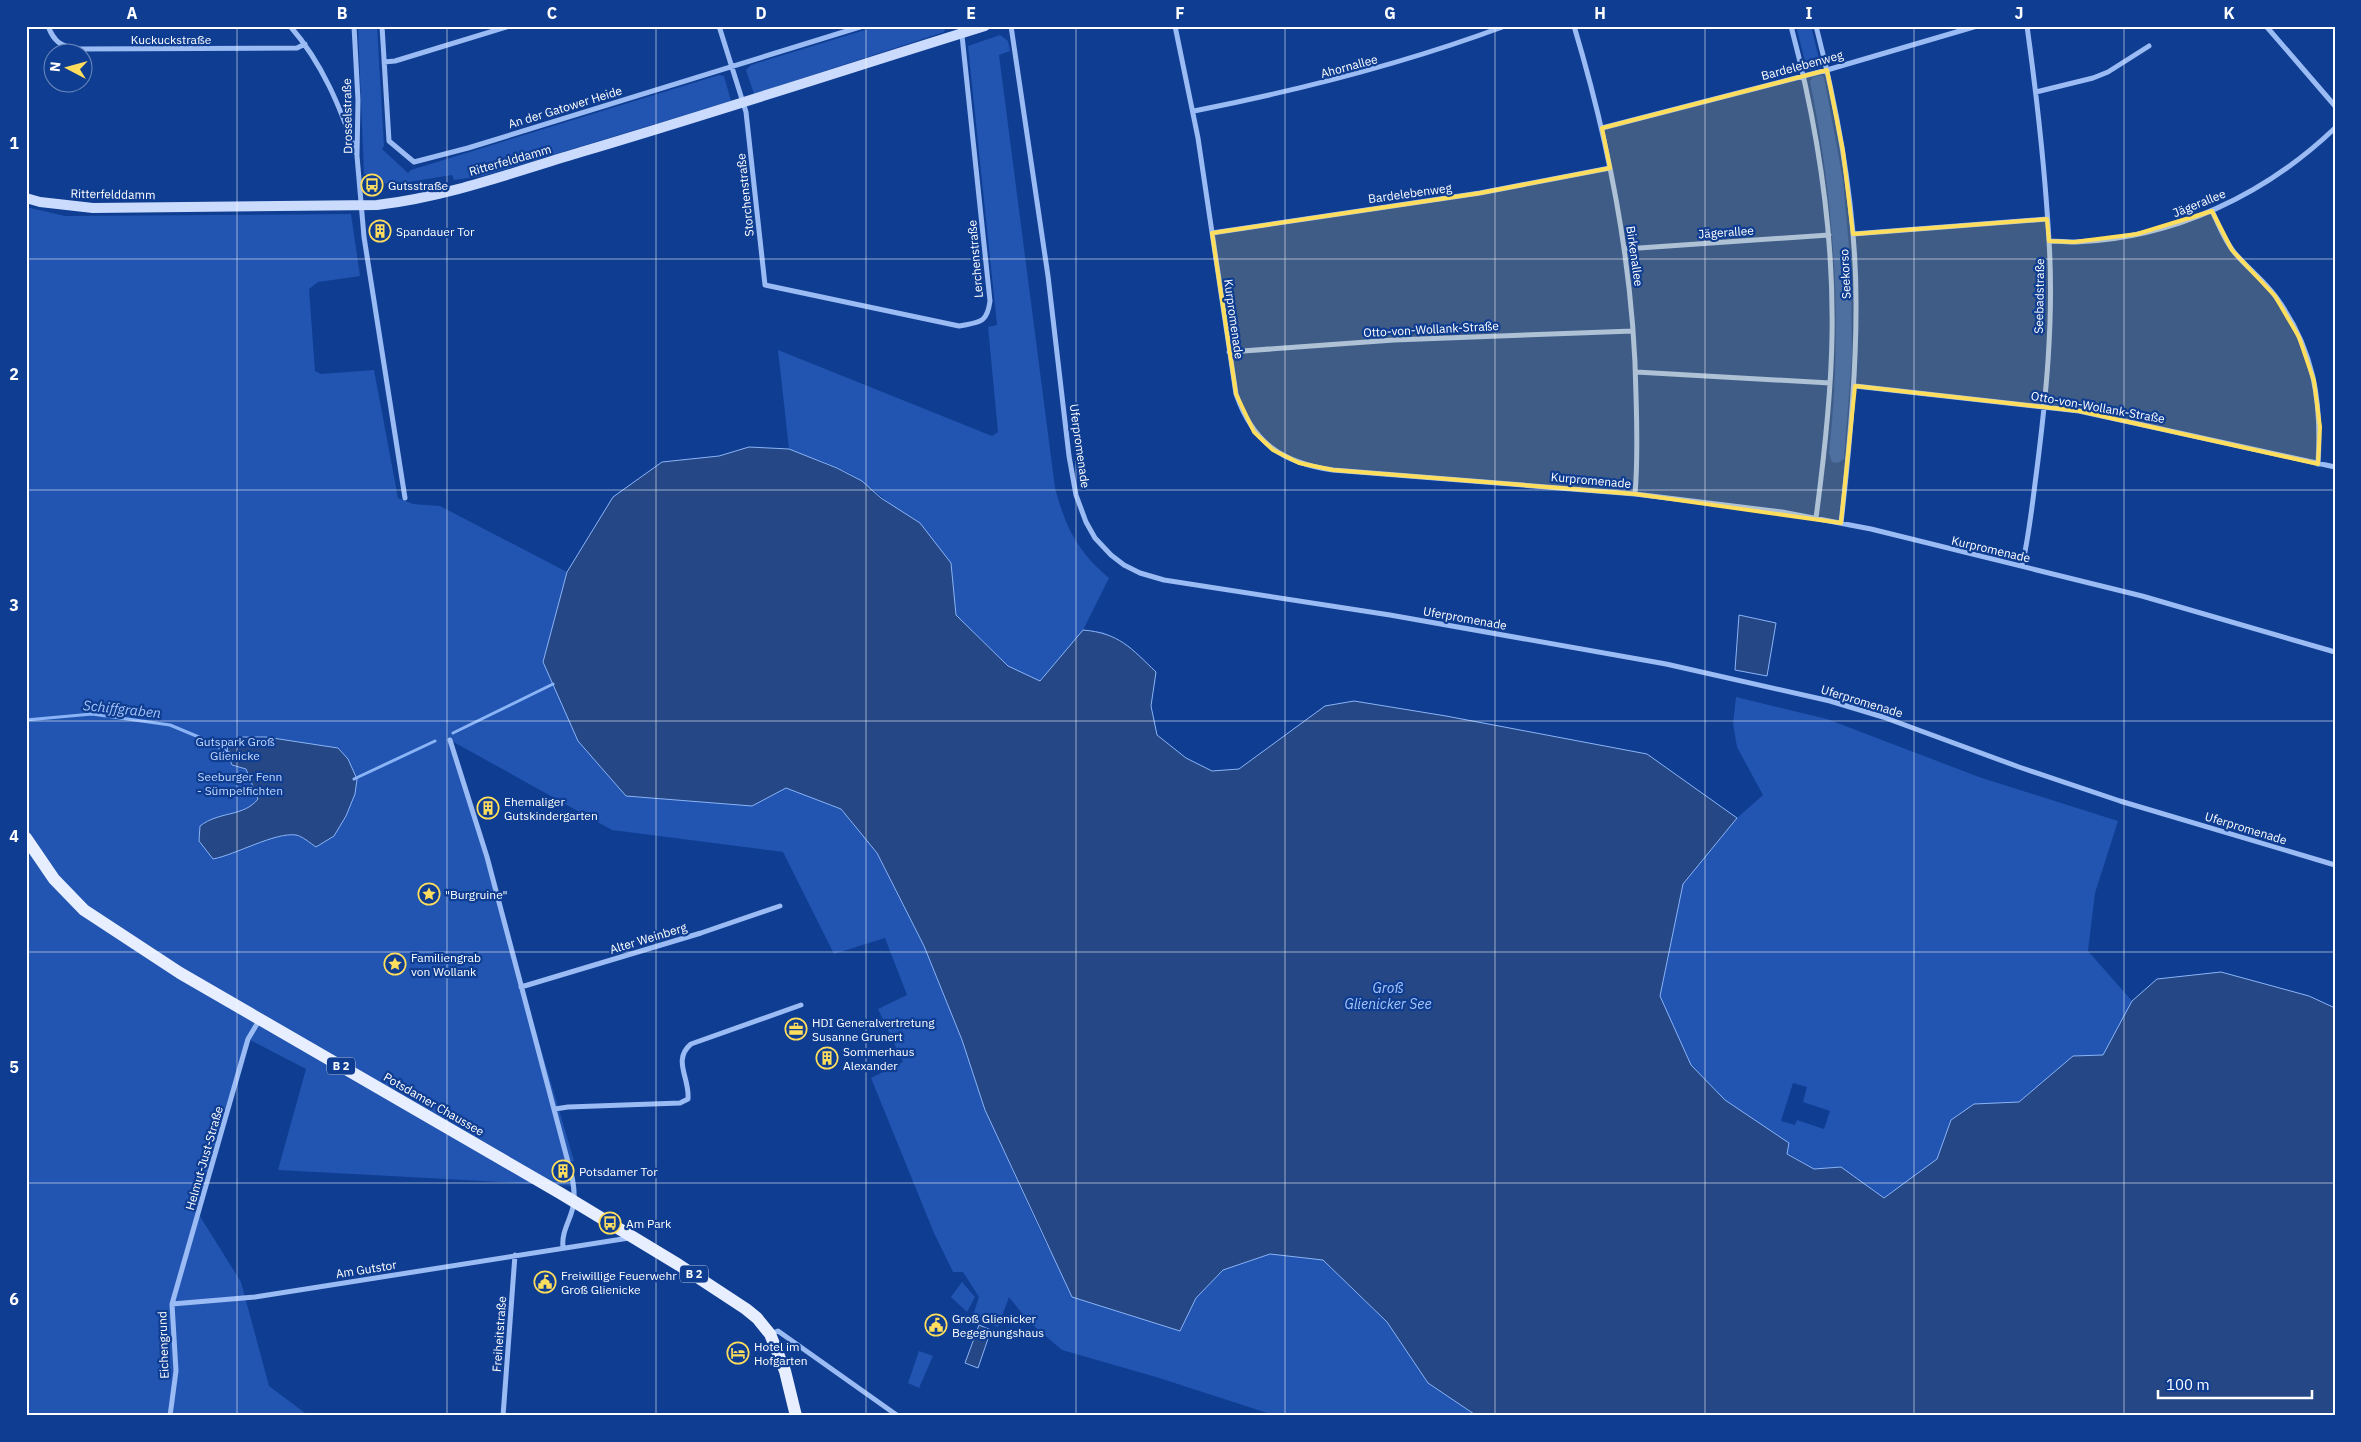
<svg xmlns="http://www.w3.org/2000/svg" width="2361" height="1442" font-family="'IBM Plex Sans',sans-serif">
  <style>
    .green { fill: #2155b1; fill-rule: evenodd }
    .water { fill: #254786; stroke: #8bb4f7 }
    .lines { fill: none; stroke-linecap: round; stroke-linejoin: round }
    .stream { stroke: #8bb4f7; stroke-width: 3 }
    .minor { stroke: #9abbf3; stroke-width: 5 }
    .secondary { stroke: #cadbfd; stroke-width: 10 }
    .primary { stroke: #e7eeff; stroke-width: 12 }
    .marked { fill: #ffde5d; fill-opacity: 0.2; stroke: #ffde5d; stroke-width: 4; stroke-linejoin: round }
    .grid { fill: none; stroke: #fff; stroke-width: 1; stroke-opacity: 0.55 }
    .labels { text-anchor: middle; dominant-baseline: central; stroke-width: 4.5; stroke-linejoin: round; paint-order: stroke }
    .shield { fill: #0f3d91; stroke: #b7c5de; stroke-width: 1 }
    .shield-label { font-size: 11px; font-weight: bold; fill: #fff }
    .street-label { font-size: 12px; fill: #fff; stroke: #0f3d91 }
    .poi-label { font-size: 12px; fill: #fff; stroke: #0f3d91; text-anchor: start }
    .park-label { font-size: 12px; fill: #c2d8fe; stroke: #0f3d91 }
    .water-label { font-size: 14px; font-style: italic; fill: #a6c5fa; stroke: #0f3d91 }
    .neatline { fill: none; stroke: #fff; stroke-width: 2 }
    .grid-label { font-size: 16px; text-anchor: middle; font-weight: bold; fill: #fff }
  </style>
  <rect width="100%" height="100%" fill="#0f3d91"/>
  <!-- green -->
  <path class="green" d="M358,26H377L384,146L382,149L408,173L411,170L719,75L724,76L731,101L483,176L454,180L452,175L409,182L406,189L381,182V178L364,174Z
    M878,26H946L944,32L754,94L746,70L751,65Z
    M1796,26H1811L1821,67L1810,70L1807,69Z
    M1000,35L1008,41L1010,51L999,55L1055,488C1066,528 1077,551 1109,578L1083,630L1103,632L1129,646L1156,672L1073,700L1008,666L956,615L951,563C923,536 895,505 863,482C842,466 813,459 789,449L778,350L992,436L998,432L988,327L997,325L968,46Z
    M1822,75L1824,77L1843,180L1851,270L1852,355L1844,459L1838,463L1832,462L1829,453C1843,327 1835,205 1810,81L1813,77Z
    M26,207L65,216L351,214L360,276L318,282L309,289L315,371L321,374L374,370L398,498L413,504L440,506L567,572L543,663L752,806L786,788L841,809L877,853L924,946L962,1040L985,1110L1046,1244L1180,1331L1196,1298L1223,1270L1270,1254L1323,1260L1387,1322L1428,1383L1477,1416H1277L1156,1377L1062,1350L1028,1321L1009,1297L998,1327L972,1318L979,1297L963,1272H953L934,1233L871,1078L903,1062L878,1009L907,995L885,938L834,954L783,852L612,830L450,740L574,1161L568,1162L574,1186L278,1170L306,1069L248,1039L196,1210L241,1282L269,1386L309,1416H26Z
    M1736,697L1827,719L1979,777L2118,821L2095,893L2088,951L2132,1001L2157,979L2221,972L2309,996L2282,1012L2127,1047L1968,1153L1884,1198L1841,1167L1814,1169L1787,1153L1788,1143L1725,1100L1691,1065L1660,996L1683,884L1737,818L1763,795L1737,747L1733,724ZM1793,1083L1807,1087L1803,1102L1830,1111L1824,1129L1797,1120L1795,1125L1781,1121Z
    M962,1282L975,1297L967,1312L951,1297Z
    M919,1351L933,1356L919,1388L908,1383Z"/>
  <!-- water -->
  <path class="water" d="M749,447L789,449L837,468L862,481L881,498L920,523L951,563L956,615L1008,666L1040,681L1083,630C1119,633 1131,648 1156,672L1151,706L1157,735L1186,758L1212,771L1239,769L1325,706L1354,701L1446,716L1647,754L1737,818L1683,884L1660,996L1691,1065L1725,1100L1789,1143L1787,1154L1814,1169L1841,1167L1884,1198L1937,1159L1951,1120L1974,1104L2019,1102L2073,1056L2103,1055L2132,1001L2157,979L2221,972L2309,996L2335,1008V1416H1477L1428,1383L1387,1322L1323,1260L1270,1254L1223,1270L1196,1298L1180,1331L1072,1297L985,1110L962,1040L924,946L877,853L841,809L786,788L752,806L626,796L578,741L543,662L567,572L613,497L662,462L719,456Z
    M1739,615L1776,623L1767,676L1735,670Z
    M240,737H266L338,748L348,759L357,779L355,794L346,816L334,836L316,847C310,843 302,836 296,835C275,832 235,855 213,859L199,841L200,826C219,811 244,817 258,799L246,769L232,765L227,752L228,745Z
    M979,1325L991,1330L978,1368L965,1363Z"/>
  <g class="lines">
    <!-- stream -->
    <path class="stream" d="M26,720L92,714L170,725L206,740L231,754
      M453,733L553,684
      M354,779L435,741"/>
    <!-- minor -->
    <path class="minor" d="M48,26C54,42 61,46 77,49L297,48L305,44
      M290,26C323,64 340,107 356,153
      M354,26L358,100L357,156L364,237L405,498
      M382,26L389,141L414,162L468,148L863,26
      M719,26L746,112L765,285L959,326C979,322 987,324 990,301L961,26
      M1011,26L1048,276L1069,456L1076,495L1086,522L1095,538L1111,555L1124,565L1140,573L1164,580L1390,615L1666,664L1830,701L1883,717L2019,767L2120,801L2335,865
      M1175,26L1198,138L1236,394C1253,443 1282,463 1333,470L1635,494L1782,512L1871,529L2142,596L2335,652
      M1574,26C1610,146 1634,270 1636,395C1637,428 1638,461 1635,494
      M1791,26C1818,128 1834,231 1832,337C1831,398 1824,458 1816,518
      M1816,26C1840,119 1857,215 1856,311C1856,382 1849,453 1841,523
      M2266,26L2335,106
      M384,62L395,61L510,26
      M2036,92L2093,78L2108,72L2149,46
      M1194,111C1300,90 1403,64 1505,26
      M1602,128L1827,70L1977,26
      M2212,211C2219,225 2224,240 2234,252C2247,268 2264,280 2276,297C2314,349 2322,401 2318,464
      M1212,233L1480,193L1610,168
      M1853,234L2047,219
      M2049,241C2058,241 2067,242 2076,242C2174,238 2265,195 2335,128
      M1625,249L1829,235
      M1229,352L1394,340L1633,331
      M1636,372L1830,383
      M1855,386L2079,411L2335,467
      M2022,566C2029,536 2032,506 2036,476C2046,399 2054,319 2049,241C2045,169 2037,98 2027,26
      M450,740L487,857L568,1162
      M521,987L701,933L780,906
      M555,1109L568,1107L680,1103L688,1099C690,1078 672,1060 691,1044L801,1005
      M563,1247C561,1230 573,1217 574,1201C575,1188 572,1176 569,1164
      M172,1304L255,1297L629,1238
      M771,1334L778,1331L898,1416
      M170,1416L176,1371L172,1304L248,1039L260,1019
      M503,1416L515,1255"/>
    <!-- secondary -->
    <path class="secondary" d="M26,198L40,202L93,208L377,205C447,197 514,172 581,152C716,112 850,68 985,26"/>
    <!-- primary -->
    <path class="primary" d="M26,838L54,879L84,910L180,973L560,1193L679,1265L746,1309L757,1318L770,1334L785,1371L796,1416"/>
  </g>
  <!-- marked area -->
  <path class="marked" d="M1827,70L1843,151L1853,234L2047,219L2049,241L2074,242L2137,234L2212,211L2232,250L2275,296L2299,337L2314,381L2320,427L2318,464L2079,411L1855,386L1841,523L1635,494L1333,470L1299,463L1273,450L1254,432L1236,394L1212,233L1480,193L1610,168L1602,128Z"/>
  <!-- grid -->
  <path class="grid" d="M237,26V1416M447,26V1416M656,26V1416M866,26V1416M1076,26V1416M1285,26V1416M1495,26V1416M1705,26V1416M1914,26V1416M2124,26V1416M26,259H2335M26,490H2335M26,721H2335M26,952H2335M26,1183H2335"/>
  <!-- icons -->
  <defs>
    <g id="bus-ring" transform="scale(1.125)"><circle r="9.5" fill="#0f3d91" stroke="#ffde5d" stroke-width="1.5"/><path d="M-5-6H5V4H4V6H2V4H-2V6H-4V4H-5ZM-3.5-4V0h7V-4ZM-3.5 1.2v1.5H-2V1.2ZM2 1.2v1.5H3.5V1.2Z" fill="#ffde5d"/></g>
    <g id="building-ring" transform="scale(1.125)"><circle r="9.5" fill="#0f3d91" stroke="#ffde5d" stroke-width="1.5"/><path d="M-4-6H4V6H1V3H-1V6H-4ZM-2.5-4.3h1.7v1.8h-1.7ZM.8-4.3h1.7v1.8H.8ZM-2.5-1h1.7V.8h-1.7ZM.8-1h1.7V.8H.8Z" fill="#ffde5d"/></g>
    <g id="sight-ring" transform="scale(1.125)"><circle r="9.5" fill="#0f3d91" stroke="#ffde5d" stroke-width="1.5"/><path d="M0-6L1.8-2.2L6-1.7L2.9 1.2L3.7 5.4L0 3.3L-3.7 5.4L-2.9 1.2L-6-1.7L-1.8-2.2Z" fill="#ffde5d"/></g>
    <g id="office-ring" transform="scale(1.125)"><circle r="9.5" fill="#0f3d91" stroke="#ffde5d" stroke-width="1.5"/><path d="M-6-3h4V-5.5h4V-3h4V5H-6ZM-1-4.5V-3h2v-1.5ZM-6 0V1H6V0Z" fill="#ffde5d"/></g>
    <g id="civic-ring" transform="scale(1.125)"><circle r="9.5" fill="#0f3d91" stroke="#ffde5d" stroke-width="1.5"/><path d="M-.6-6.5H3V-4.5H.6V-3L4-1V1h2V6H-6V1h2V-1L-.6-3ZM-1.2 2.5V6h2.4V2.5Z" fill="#ffde5d"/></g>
    <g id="hotel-ring" transform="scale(1.125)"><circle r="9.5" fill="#0f3d91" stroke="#ffde5d" stroke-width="1.5"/><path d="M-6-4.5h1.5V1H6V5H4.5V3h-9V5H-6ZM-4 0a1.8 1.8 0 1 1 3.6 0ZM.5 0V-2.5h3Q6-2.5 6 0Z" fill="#ffde5d"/></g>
  </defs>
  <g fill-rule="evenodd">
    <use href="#bus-ring" x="372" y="185"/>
    <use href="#building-ring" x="380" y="231"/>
    <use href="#building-ring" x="488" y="808"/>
    <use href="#sight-ring" x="429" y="894"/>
    <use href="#sight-ring" x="395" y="964"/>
    <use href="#office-ring" x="796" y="1029"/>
    <use href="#building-ring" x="827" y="1058"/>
    <use href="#building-ring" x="563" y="1171"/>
    <use href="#bus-ring" x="610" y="1223"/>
    <use href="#civic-ring" x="545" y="1282"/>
    <use href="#civic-ring" x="936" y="1325"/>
    <use href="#hotel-ring" x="738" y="1353"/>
  </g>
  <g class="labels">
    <!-- shield labels -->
    <g class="shield">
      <rect x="327" y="1057.5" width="28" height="17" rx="4"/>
      <rect x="680" y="1265.5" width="28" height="17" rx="4"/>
    </g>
    <g class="shield-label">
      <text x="341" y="1066">B 2</text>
      <text x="694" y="1274">B 2</text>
    </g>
    <!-- street labels -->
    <g class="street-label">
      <text x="171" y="39">Kuckuckstraße</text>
      <text transform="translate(1802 65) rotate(-15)">Bardelebenweg</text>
      <text transform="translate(1349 66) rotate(-15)">Ahornallee</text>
      <text transform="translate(565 107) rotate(-17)">An der Gatower Heide</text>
      <text transform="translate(347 116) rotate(-91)">Drosselstraße</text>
      <text transform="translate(510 160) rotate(-16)">Ritterfelddamm</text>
      <text transform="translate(1410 193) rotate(-8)">Bardelebenweg</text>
      <text transform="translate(113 194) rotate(1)">Ritterfelddamm</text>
      <text transform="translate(745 195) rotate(-96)">Storchenstraße</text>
      <text transform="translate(2199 203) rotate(-22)">Jägerallee</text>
      <text transform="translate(1726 232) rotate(-4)">Jägerallee</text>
      <text transform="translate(1635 256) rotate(82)">Birkenallee</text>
      <text transform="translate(975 259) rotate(-95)">Lerchenstraße</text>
      <text transform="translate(1845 274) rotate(-93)">Seekorso</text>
      <text transform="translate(2039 296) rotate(-89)">Seebadstraße</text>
      <text transform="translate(1234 319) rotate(82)">Kurpromenade</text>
      <text transform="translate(1431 329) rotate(-3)">Otto-von-Wollank-Straße</text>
      <text transform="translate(2098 407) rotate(10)">Otto-von-Wollank-Straße</text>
      <text transform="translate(1080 446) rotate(82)">Uferpromenade</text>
      <text transform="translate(1591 480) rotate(5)">Kurpromenade</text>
      <text transform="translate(1991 549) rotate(13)">Kurpromenade</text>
      <text transform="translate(1465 618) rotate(10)">Uferpromenade</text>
      <text transform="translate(1862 701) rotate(17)">Uferpromenade</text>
      <text transform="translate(2246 828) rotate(17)">Uferpromenade</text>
      <text transform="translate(648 938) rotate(-17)">Alter Weinberg</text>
      <text transform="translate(434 1104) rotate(30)">Potsdamer Chaussee</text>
      <text transform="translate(204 1158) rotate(-74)">Helmut-Just-Straße</text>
      <text transform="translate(366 1269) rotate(-9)">Am Gutstor</text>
      <text transform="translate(499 1334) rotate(-86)">Freiheitstraße</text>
      <text transform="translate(163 1345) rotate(-92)">Eichengrund</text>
    </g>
    <!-- poi labels -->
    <g class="poi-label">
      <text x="388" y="185">Gutsstraße</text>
      <text x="396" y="231">Spandauer Tor</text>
      <text x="504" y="801">Ehemaliger<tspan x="504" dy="14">Gutskindergarten</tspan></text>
      <text x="445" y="894">"Burgruine"</text>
      <text x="411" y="957">Familiengrab<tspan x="411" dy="14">von Wollank</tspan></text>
      <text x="812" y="1022">HDI Generalvertretung<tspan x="812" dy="14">Susanne Grunert</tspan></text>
      <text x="843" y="1051">Sommerhaus<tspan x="843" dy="14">Alexander</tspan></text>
      <text x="579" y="1171">Potsdamer Tor</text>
      <text x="626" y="1223">Am Park</text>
      <text x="561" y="1275">Freiwillige Feuerwehr<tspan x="561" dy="14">Groß Glienicke</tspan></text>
      <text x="952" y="1318">Groß Glienicker<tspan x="952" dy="14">Begegnungshaus</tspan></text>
      <text x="754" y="1346">Hotel im<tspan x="754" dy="14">Hofgarten</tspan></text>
    </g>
    <!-- park labels -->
    <g class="park-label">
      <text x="235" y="741">Gutspark Groß<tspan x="235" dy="14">Glienicke</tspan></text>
      <text x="240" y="776">Seeburger Fenn<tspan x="240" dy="14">- Sümpelfichten</tspan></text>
    </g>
    <!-- water labels -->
    <g class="water-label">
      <text transform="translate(122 709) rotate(6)">Schiffgraben</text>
      <text x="1388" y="988">Groß<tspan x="1388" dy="16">Glienicker See</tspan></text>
    </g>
  </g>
  <!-- border -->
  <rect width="2361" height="1442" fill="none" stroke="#0f3d91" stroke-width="55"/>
  <!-- north arrow -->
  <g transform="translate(68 68) rotate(276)"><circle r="24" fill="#0f3d91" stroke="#6f8bbd"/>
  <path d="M0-4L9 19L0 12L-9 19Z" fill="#ffde5d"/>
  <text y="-8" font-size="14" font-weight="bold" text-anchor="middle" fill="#ffffff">N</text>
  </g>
  <!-- scale -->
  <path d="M2158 1390v8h154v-8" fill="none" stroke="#ffffff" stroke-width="2.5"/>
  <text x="2166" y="1390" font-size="15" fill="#ffffff" stroke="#0f3d91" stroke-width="4" paint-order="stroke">100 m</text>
  <rect x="28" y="28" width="2306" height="1386" class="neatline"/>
  <g class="grid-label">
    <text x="132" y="19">A</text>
    <text x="342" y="19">B</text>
    <text x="552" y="19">C</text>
    <text x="761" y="19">D</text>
    <text x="971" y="19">E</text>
    <text x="1180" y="19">F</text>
    <text x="1390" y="19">G</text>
    <text x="1600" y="19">H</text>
    <text x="1809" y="19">I</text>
    <text x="2019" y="19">J</text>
    <text x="2229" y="19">K</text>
    <text x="14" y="149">1</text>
    <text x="14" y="380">2</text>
    <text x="14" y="611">3</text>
    <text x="14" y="842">4</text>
    <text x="14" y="1073">5</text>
    <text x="14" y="1305">6</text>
  </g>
</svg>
